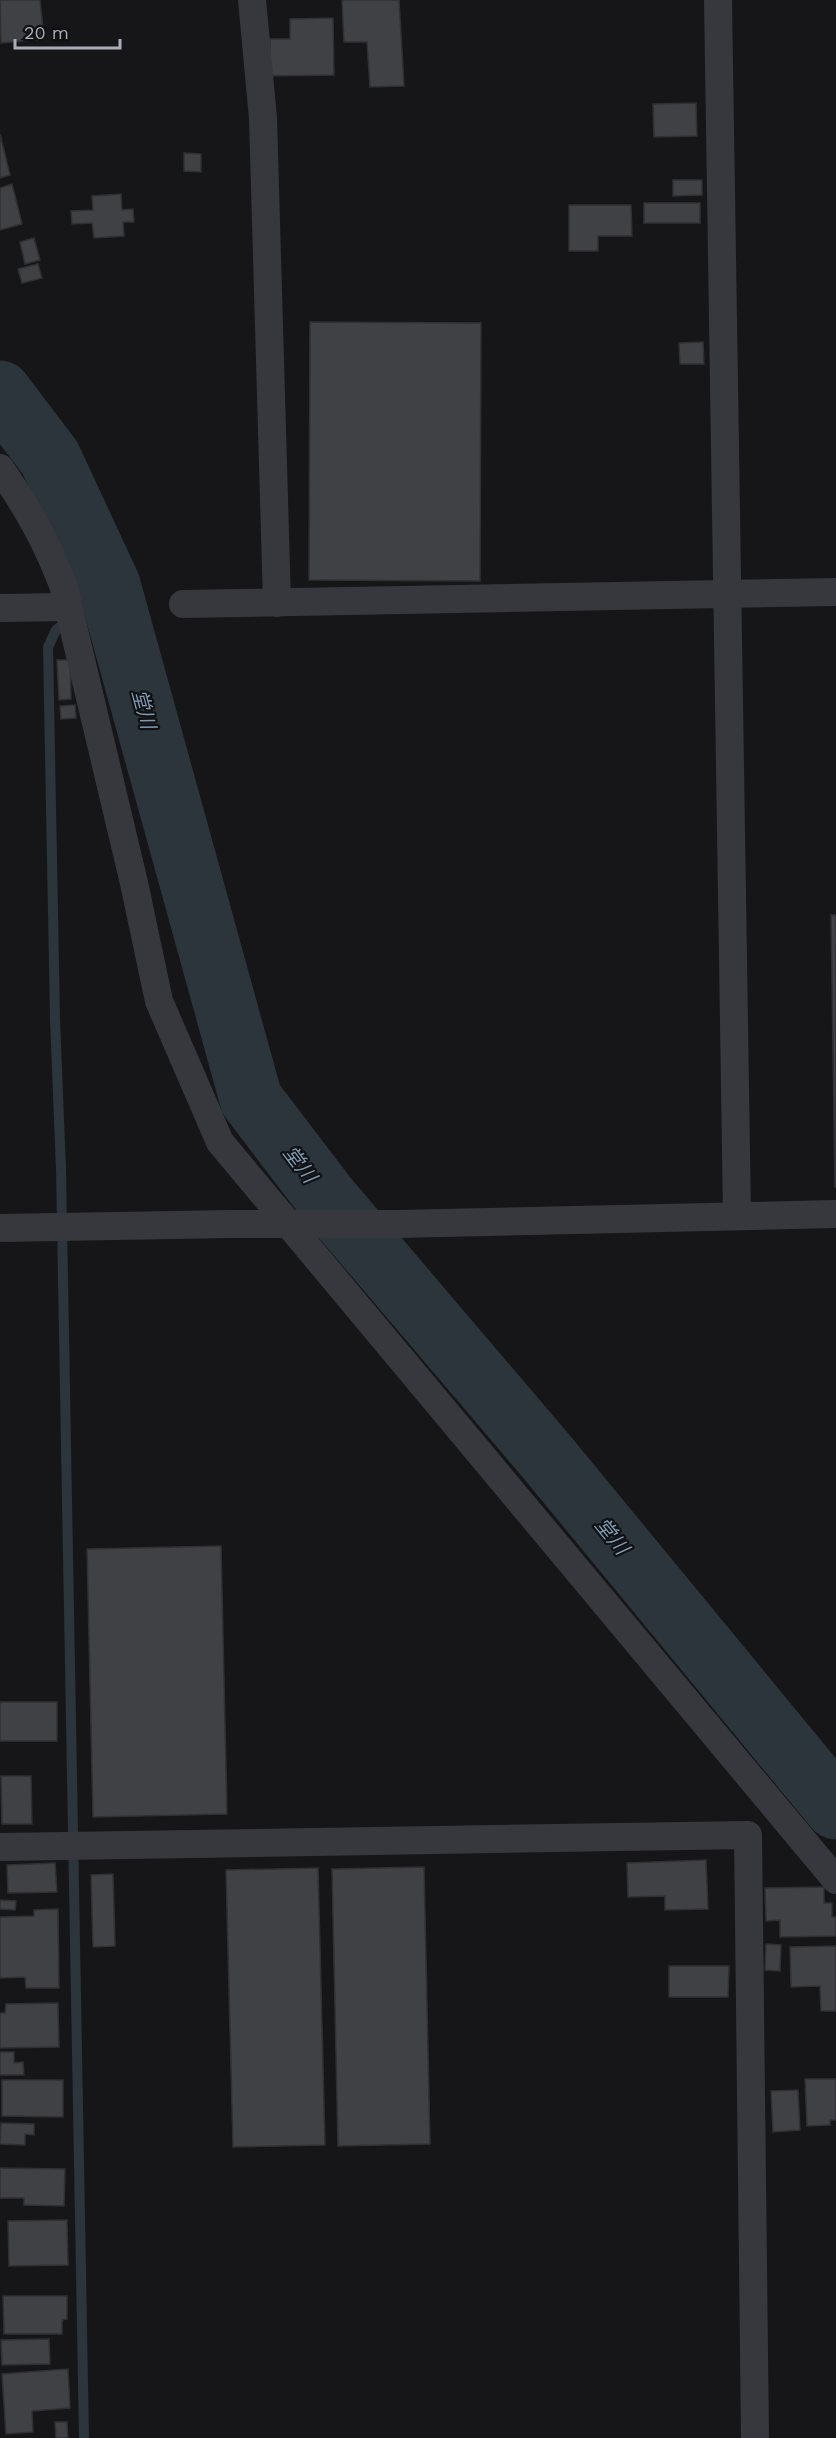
<svg xmlns="http://www.w3.org/2000/svg" width="836" height="2438" font-family="'Work Sans','Noto Sans JP',sans-serif">
  <style>
    .lines { fill: none; stroke-linecap: round; stroke-linejoin: round }
    .stream { stroke: #2c353c; stroke-width: 10 }
    .river { stroke: #2c353c; stroke-width: 63 }
    .building { fill: #404145; stroke: #303034; stroke-width: 1.5 }
    .street { stroke: #37383d; stroke-width: 28 }
    .labels { text-anchor: middle; dominant-baseline: central; stroke-width: 4.5; stroke-linejoin: round; paint-order: stroke }
    .water-label { font-size: 20px; font-style: italic; fill: #7f9bb3; stroke: #111113 }
  </style>
  <rect width="100%" height="100%" fill="#161618"/>
  <g class="lines">
    <!-- stream -->
    <path class="stream" d="M84,2438L61,1169L55,1019L48,647L56,630L109,585"/>
    <!-- river -->
    <path class="river" d="M0,392L50,458L109,585L251,1099L328,1200L546,1456L836,1808"/>
  </g>
  <!-- building -->
  <path class="building" d="M0,0H40L44,39L1,43Z
    M342,0H399L404,86L370,87L367,42H344Z
    M333,18L334,75L270,76V39H290V19Z
    M696,103L697,136L654,137L653,104Z
    M0,134L10,175L0,178Z
    M184,153L201,154V172L184,171Z
    M673,180H702V195L673,196Z
    M12,184L22,224L0,230V188Z
    M121,194L122,210L133,209L134,222H123L124,236L94,238L92,223L72,224L71,211L93,210L92,196Z
    M644,203H700V223H644Z
    M569,205H631L632,236H598V251H569Z
    M34,238L40,260L25,264L20,242Z
    M38,264L42,278L22,283L18,269Z
    M310,322L481,323L480,581L309,580Z
    M703,342L704,364H680L679,343Z
    M57,660H70L71,699L59,700Z
    M75,705L76,718L61,719L60,706Z
    M831,915H836V1187H835Z
    M221,1546L227,1814L93,1817L87,1549Z
    M0,1702H57V1741H0Z
    M1,1776H31L32,1824H2Z
    M706,1860L708,1909L665,1910V1896L628,1897L627,1863Z
    M55,1863L57,1892L8,1893L7,1865Z
    M424,1867L430,2144L338,2146L332,1869Z
    M318,1868L325,2145L233,2147L226,1870Z
    M113,1874L115,1946L93,1947L91,1875Z
    M824,1887V1903H832V1917H836V1936L780,1937V1920L766,1921L765,1888Z
    M0,1900L16,1901L15,1910L0,1909Z
    M58,1909L59,1988H26L25,1977L0,1978V1917L34,1916V1910Z
    M766,1944L781,1945L780,1971L765,1970Z
    M836,1946V2011H821L820,1986L791,1987L790,1947Z
    M669,1966H729L728,1997H669Z
    M58,2003L59,2047L0,2048V2013H5L6,2004Z
    M0,2052H14V2063L23,2062L24,2075H0Z
    M805,2079H836V2120H830V2125L807,2126Z
    M2,2080H63V2117L2,2116Z
    M798,2090L800,2130L773,2132L771,2091Z
    M1,2123L34,2124V2135L25,2134V2145L0,2144Z
    M0,2168L65,2169L64,2206L24,2205V2198H0Z
    M67,2220L68,2265L9,2266L8,2221Z
    M3,2296H67V2319L62,2320V2334H4Z
    M49,2339L50,2364L2,2365L1,2340Z
    M68,2369L70,2408L32,2411L33,2432L6,2434L2,2374Z
    M55,2422H67L68,2438H56Z"/>
  <g class="lines">
    <!-- street -->
    <path class="street" d="M252,0L263,118L277,603
      M718,0L737,1215
      M0,468C28,509 47,542 64,588L134,883L159,1001L220,1142L836,1880
      M183,604L836,592
      M0,608L67,607
      M0,1228L231,1224H397L836,1214
      M0,1847L748,1835L755,2438"/>
  </g>
  <g class="labels">
    <!-- water labels -->
    <g class="water-label">
      <text transform="translate(144 709) rotate(75)">堂川</text>
      <text transform="translate(300 1164) rotate(53)">堂川</text>
      <text transform="translate(612 1536) rotate(51)">堂川</text>
    </g>
  </g>
  <!-- scale -->
  <path d="M15 39v9h105v-9" fill="none" stroke="#a8adb8" stroke-width="3"/>
  <text x="24" y="39" font-size="18" fill="#a8adb8" stroke="#111113" stroke-width="4.5" paint-order="stroke">20 m</text>
</svg>
